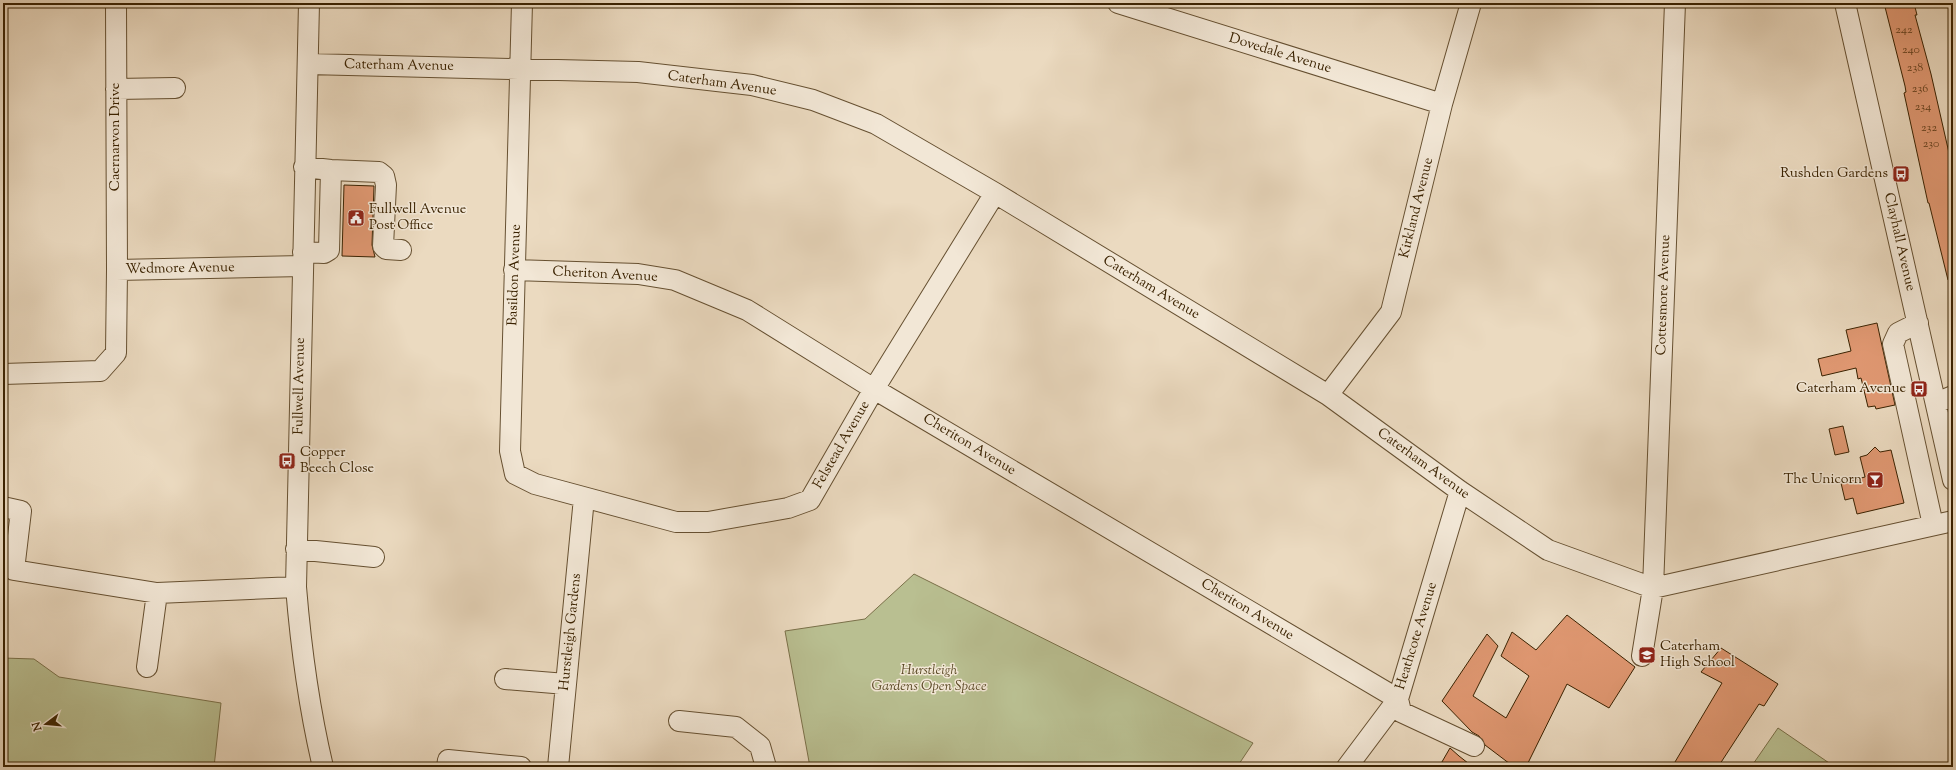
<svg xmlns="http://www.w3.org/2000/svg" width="1956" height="770" font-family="'Sorts Mill Goudy',serif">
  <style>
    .green { fill: #b9bf91; stroke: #7a7049 }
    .building { fill: #e09872; stroke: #3a2201 }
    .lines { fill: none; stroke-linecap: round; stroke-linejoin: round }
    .minor-casing { stroke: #665031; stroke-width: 22 }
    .minor { stroke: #f2e7d6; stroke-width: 20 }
    .labels { text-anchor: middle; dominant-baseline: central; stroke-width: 3; stroke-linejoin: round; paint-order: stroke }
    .number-label { font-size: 12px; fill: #64401d }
    .street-label { font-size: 14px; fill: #3a2201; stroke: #f2e7d6 }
    .poi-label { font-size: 14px; fill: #3a2201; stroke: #f2e7d6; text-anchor: end }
    .park-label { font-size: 14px; font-style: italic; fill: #5a4925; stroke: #f2e7d6 }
  </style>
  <rect width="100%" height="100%" fill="#ebdac0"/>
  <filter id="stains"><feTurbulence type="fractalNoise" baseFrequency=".005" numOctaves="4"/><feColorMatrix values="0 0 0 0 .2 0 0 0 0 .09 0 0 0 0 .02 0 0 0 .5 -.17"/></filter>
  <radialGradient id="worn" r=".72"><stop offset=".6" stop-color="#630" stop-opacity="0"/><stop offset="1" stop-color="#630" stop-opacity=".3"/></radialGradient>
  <!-- green -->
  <path class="green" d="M914,574L1253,743L1237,767H810L785,631L865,619Z
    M3,658L34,659L59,677L221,703L214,767H3Z
    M1778,728L1835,767H1751Z"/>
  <!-- building -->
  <path class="building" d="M1884,3H1914L1917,15H1915L1931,74L1949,153L1953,152V279L1948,280L1929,203H1928L1904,93L1906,92L1905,86Z
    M344,185L374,186L372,245L375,257L342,256Z
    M1877,323L1895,405L1876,409L1875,406L1868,407L1861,378L1858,379L1856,368L1822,376L1818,359L1851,351L1846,330Z
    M1843,426L1849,452L1835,455L1829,429Z
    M1875,447L1880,452L1891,450L1904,503L1857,514L1853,498L1845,500L1841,483L1865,477L1860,457L1867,455Z
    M1567,615L1635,667L1609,708L1567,684L1526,767H1514L1485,745L1479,736L1472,732L1442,701L1487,634L1498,646L1473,696L1506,718L1529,676L1501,656L1512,632L1536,650Z
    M1721,648L1778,684L1764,706L1759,704L1718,767H1672L1722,683L1701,672Z
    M1450,748L1459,756L1473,767H1439Z"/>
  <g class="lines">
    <!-- minor casing -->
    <g class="minor-casing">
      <path id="minor" d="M116,3L117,270
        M309,3L296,587C301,648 309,708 323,767
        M522,3L510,451L515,474L535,484L676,522H708L788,508L810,500L874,389L995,193
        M1118,3L1442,104
        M1845,3L1953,480
        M308,64L638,72L752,85L813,100L876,124L995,193L1328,395L1460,491L1548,550L1653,588L1953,521
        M116,89L175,88
        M304,167L331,170L379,172L384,176L386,185L383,246L386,249L401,250
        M303,252L324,253L329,250L331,170
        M514,270L638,274L675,280L747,310L874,389L1398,699L1401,712L1474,746
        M1918,323L1898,333L1893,344L1933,525
        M3,374L100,371L116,353L117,270L303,266
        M1328,395L1391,312L1442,104L1471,3
        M1936,403L1953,396
        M3,507L21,511L14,570L157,593L296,587
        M296,549L374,557
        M1642,656L1653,588L1675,3
        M147,667L157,593
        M505,679L566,684
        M679,721L736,727L760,746L766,767
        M447,767L448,760L521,767
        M558,767L584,498
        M1347,767L1398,699L1460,491"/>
    </g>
    <!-- minor -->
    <use href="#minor" class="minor"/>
  </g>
  <!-- icons -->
  <defs>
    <g id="bus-square" transform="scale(0.9)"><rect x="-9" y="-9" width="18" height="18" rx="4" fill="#8f2418" stroke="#f2e7d6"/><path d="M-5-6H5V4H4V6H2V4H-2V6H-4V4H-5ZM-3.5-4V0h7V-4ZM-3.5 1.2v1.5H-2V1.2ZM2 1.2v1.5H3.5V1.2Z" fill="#fff"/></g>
    <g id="civic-square" transform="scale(0.9)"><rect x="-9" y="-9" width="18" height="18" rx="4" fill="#8f2418" stroke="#f2e7d6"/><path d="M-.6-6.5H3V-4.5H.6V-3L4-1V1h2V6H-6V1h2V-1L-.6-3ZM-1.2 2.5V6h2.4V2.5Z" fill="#fff"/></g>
    <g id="bar-square" transform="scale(0.9)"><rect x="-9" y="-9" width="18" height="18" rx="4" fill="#8f2418" stroke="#f2e7d6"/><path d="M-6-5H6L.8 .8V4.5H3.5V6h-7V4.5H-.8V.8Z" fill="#fff"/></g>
    <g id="school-square" transform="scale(0.9)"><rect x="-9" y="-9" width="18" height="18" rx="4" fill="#8f2418" stroke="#f2e7d6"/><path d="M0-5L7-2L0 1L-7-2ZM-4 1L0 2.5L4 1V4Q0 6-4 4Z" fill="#fff"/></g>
  </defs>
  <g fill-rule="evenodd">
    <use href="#bus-square" x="1901" y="174"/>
    <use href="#civic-square" x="356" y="218"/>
    <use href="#bus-square" x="1919" y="389"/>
    <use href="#bus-square" x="287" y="461"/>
    <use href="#bar-square" x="1875" y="480"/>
    <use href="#school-square" x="1647" y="655"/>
  </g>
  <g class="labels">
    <!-- number labels -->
    <g class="number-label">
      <text x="1904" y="30">242</text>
      <text x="1911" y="50">240</text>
      <text x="1915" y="68">238</text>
      <text x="1920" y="89">236</text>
      <text x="1923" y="107">234</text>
      <text x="1929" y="128">232</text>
      <text x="1931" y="144">230</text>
    </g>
    <!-- street labels -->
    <g class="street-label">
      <text transform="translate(1280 54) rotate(17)">Dovedale Avenue</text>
      <text transform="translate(399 66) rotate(1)">Caterham Avenue</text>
      <text transform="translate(722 84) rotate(8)">Caterham Avenue</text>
      <text transform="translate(116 137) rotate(-90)">Caernarvon Drive</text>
      <text transform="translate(1417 208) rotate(-76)">Kirkland Avenue</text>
      <text transform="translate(1899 242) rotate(77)">Clayhall Avenue</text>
      <text transform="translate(180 269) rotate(-1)">Wedmore Avenue</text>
      <text transform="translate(515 275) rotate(-88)">Basildon Avenue</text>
      <text transform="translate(605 275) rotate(3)">Cheriton Avenue</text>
      <text transform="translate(1151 288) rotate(31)">Caterham Avenue</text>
      <text transform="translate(1664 295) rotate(-88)">Cottesmore Avenue</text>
      <text transform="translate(300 386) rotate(-89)">Fullwell Avenue</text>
      <text transform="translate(842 445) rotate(-60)">Felstead Avenue</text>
      <text transform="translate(969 445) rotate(31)">Cheriton Avenue</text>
      <text transform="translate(1423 464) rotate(36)">Caterham Avenue</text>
      <text transform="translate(1247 610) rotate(31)">Cheriton Avenue</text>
      <text transform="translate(571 632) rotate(-84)">Hurstleigh Gardens</text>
      <text transform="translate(1417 636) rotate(-73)">Heathcote Avenue</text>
    </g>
    <!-- poi labels -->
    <g class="poi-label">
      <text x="1888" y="174">Rushden Gardens</text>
      <text x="369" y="210" text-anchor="start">Fullwell Avenue<tspan x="369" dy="16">Post Office</tspan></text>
      <text x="1906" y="389">Caterham Avenue</text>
      <text x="300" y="453" text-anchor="start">Copper<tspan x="300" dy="16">Beech Close</tspan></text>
      <text x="1862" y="480">The Unicorn</text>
      <text x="1660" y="647" text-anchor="start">Caterham<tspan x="1660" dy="16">High School</tspan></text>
    </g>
    <!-- park labels -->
    <g class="park-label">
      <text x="929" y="671">Hurstleigh<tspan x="929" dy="16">Gardens Open Space</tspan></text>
    </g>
  </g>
  <!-- margin -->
  <rect width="1956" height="770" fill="none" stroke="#ebdac0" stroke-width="16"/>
  <rect x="4" y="4" width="1948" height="762" fill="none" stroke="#3a2201" stroke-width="2"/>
  <rect x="8" y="8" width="1940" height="754" fill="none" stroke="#3a2201"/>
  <!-- north arrow -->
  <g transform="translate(46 724) rotate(254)" stroke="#f2e7d6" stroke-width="3" paint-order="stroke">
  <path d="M0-3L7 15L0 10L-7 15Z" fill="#3a2201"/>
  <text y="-6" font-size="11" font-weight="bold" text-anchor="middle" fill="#3a2201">N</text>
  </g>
  <rect width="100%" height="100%" filter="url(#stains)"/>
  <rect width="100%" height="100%" fill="url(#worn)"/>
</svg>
